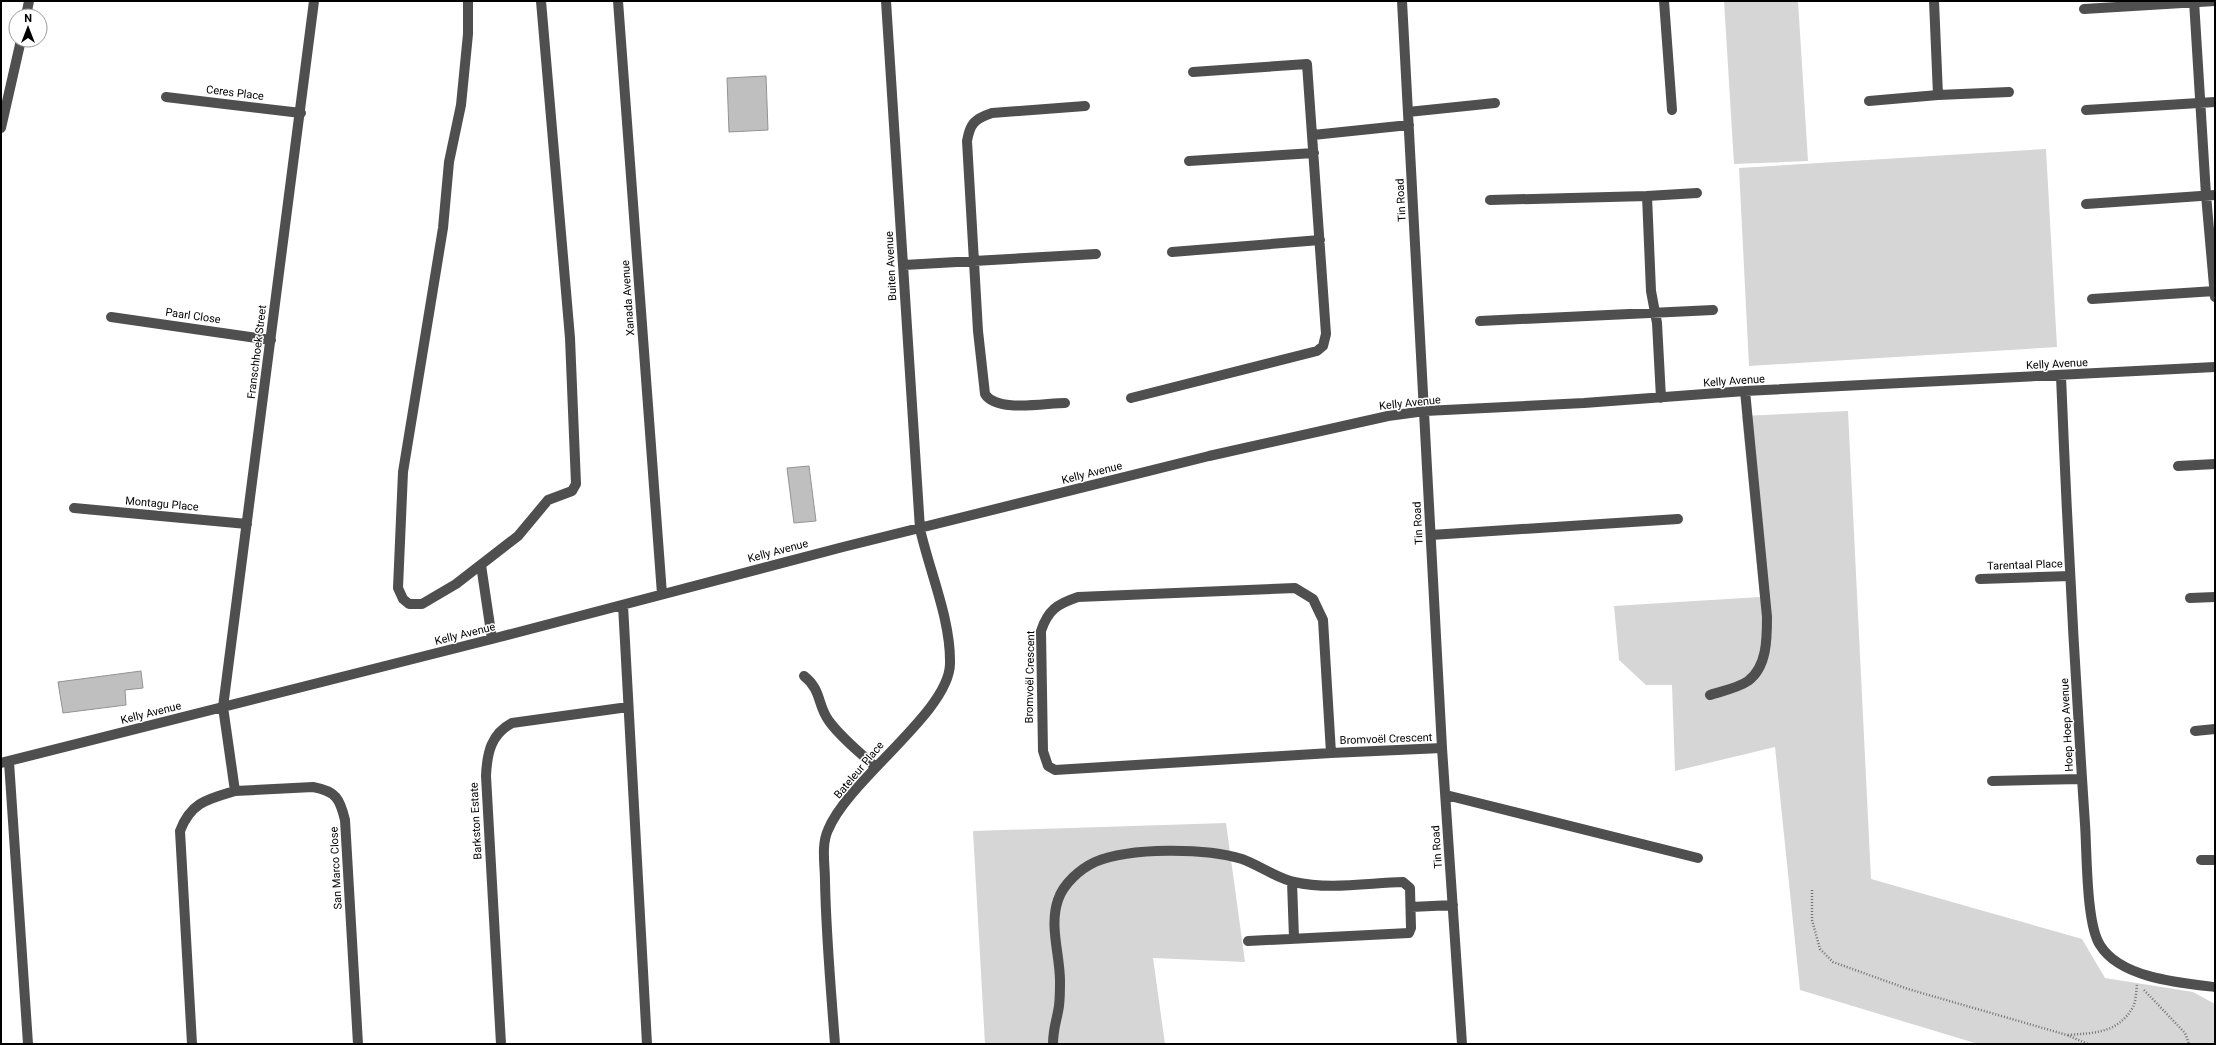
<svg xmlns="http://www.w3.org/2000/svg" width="2216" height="1045" font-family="Roboto,sans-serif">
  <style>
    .green { fill: #d6d6d6 }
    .building { fill: #bfbfbf; stroke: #939393 }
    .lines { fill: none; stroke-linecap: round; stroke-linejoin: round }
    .path { stroke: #717171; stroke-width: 2.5; stroke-dasharray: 1 2; stroke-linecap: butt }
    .minor { stroke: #4f4f4f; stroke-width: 10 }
    .labels { text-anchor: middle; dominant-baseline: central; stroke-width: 3; stroke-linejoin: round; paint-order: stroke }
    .street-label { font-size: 11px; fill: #000; stroke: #fff }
  </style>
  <rect width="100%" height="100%" fill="#fff"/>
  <!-- green -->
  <path class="green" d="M1724,1H1798L1808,161L1734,164Z
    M2046,149L2057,347L1749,366L1739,168Z
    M1848,411L1871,879L2082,939L2105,978L2193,992L2215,1004V1044H1978L1800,990L1775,747L1675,771L1672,685H1646L1619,660L1614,606L1760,597L1742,416Z
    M1226,823L1245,962L1153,958L1165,1044H985L973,831Z"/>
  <!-- building -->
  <path class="building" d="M766,76L768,130L729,132L727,78Z
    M809,466L816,521L794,523L787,468Z
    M141,671L143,688L125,690L126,705L63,713L58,682Z"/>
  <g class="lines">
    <!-- path -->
    <path class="path" d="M1812,890V920L1820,949L1833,962L1908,989L2067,1035L2088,1044
      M2144,990L2185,1033L2189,1044
      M2068,1035C2095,1033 2118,1033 2133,1007C2136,1001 2136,992 2137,985"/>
    <!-- minor -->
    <path class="minor" d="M314,1L223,707L235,791L313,787C336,791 340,799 345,820L358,1044
      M468,1V34L461,105L449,162L443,228L403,472L398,588L403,599L409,604H422L456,584L518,536L548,500L572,491L576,484L570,338L541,1
      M618,1L662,594
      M1402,1L1442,748L1462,1044
      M1664,1L1672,110
      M1934,1L1938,95
      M2194,1L2206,195L2215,297
      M2084,9L2215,1
      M26,16L29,1
      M166,97L301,113
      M1869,101L1938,95L2009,92
      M2086,110L2215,102
      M1408,112L1495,103
      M1,128L21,40
      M1313,135L1409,125
      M1189,161L1314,153
      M1647,196L1697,193
      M1490,200L1647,196L1651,291L1657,323L1661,398
      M2086,204L2215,195
      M1172,252L1320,240
      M904,265L1096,254
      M2092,299L2215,291
      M111,317L271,340
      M1480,321L1713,310
      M2061,376C2067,525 2075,675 2085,824C2087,852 2086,924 2100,945C2120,978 2180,983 2215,987
      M1131,398L1317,351L1323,346L1326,334L1307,64L1193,72
      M1065,403C1045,403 997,413 985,394L978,331L967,141C970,124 974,119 992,113L1085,106
      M2178,466L2215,464
      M74,508L247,524
      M1431,535L1678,519
      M481,565L492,639
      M1980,579L2070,576
      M2190,598L2215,597
      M623,605L647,1044
      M804,676C822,690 817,705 829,721C841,738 860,752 875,767
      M1710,695C1722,691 1738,688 1748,681C1767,667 1767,639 1767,617L1745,391
      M2195,731L2215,729
      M1331,753L1323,620L1313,599L1295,588L1078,597C1057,604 1048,610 1041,631L1043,751L1048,766L1055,770L1331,753L1442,748
      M9,762L28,1044
      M1,763L492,639L843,547L1209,456L1388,416L1425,411L1584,403L1745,391L2215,367
      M1992,781L2082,779
      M1446,795L1698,858
      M2201,860H2215
      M1292,882L1294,938
      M1411,907L1453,905
      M192,1044L180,831C191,802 208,799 235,791
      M501,1044L486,776C487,753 491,734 512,723L628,707
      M835,1044C831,990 826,935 825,881C825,865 821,845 828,830C849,779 949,712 950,664C951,620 930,573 920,529L886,1
      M1053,1044C1053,1028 1057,1020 1059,1006C1060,998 1060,989 1060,981C1060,955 1049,926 1058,900C1063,884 1080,869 1095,862C1130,847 1206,848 1242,859C1259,865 1276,878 1294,882C1329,890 1368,883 1403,882L1410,888L1411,928L1409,933L1248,941"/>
  </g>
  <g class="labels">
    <!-- street labels -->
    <g class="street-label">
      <text transform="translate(235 93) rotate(7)">Ceres Place</text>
      <text transform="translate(1401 200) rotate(-93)">Tin Road</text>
      <text transform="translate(891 266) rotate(-93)">Buiten Avenue</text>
      <text transform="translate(628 298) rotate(-94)">Xanada Avenue</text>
      <text transform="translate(193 316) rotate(8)">Paarl Close</text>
      <text transform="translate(257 352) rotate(-83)">Franschhoek Street</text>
      <text transform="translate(2057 364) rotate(-3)">Kelly Avenue</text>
      <text transform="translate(1734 381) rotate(-4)">Kelly Avenue</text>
      <text transform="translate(1410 403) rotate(-6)">Kelly Avenue</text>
      <text transform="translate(1092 473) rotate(-14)">Kelly Avenue</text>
      <text transform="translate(162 504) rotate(5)">Montagu Place</text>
      <text transform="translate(1418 523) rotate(-93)">Tin Road</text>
      <text transform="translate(778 551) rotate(-15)">Kelly Avenue</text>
      <text transform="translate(2025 565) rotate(-2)">Tarentaal Place</text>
      <text transform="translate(465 634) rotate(-14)">Kelly Avenue</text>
      <text transform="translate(1030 677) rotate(-89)">Bromvoël Crescent</text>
      <text transform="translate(151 713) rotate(-14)">Kelly Avenue</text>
      <text transform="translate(2067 725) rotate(-93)">Hoep Hoep Avenue</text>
      <text transform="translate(1386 739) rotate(-2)">Bromvoël Crescent</text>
      <text transform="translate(859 770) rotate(-50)">Bateleur Place</text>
      <text transform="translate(476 821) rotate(-93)">Barkston Estate</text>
      <text transform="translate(1437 847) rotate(-94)">Tin Road</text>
      <text transform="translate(336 868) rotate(-93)">San Marco Close</text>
    </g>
  </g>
  <!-- border -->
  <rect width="2216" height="1045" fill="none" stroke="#000000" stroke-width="4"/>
  <!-- north arrow -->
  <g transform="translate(28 28)"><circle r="19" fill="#ffffff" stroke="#999999"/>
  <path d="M0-3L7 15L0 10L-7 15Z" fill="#000000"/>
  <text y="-6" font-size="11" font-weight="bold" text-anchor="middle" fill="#000000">N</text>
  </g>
</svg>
